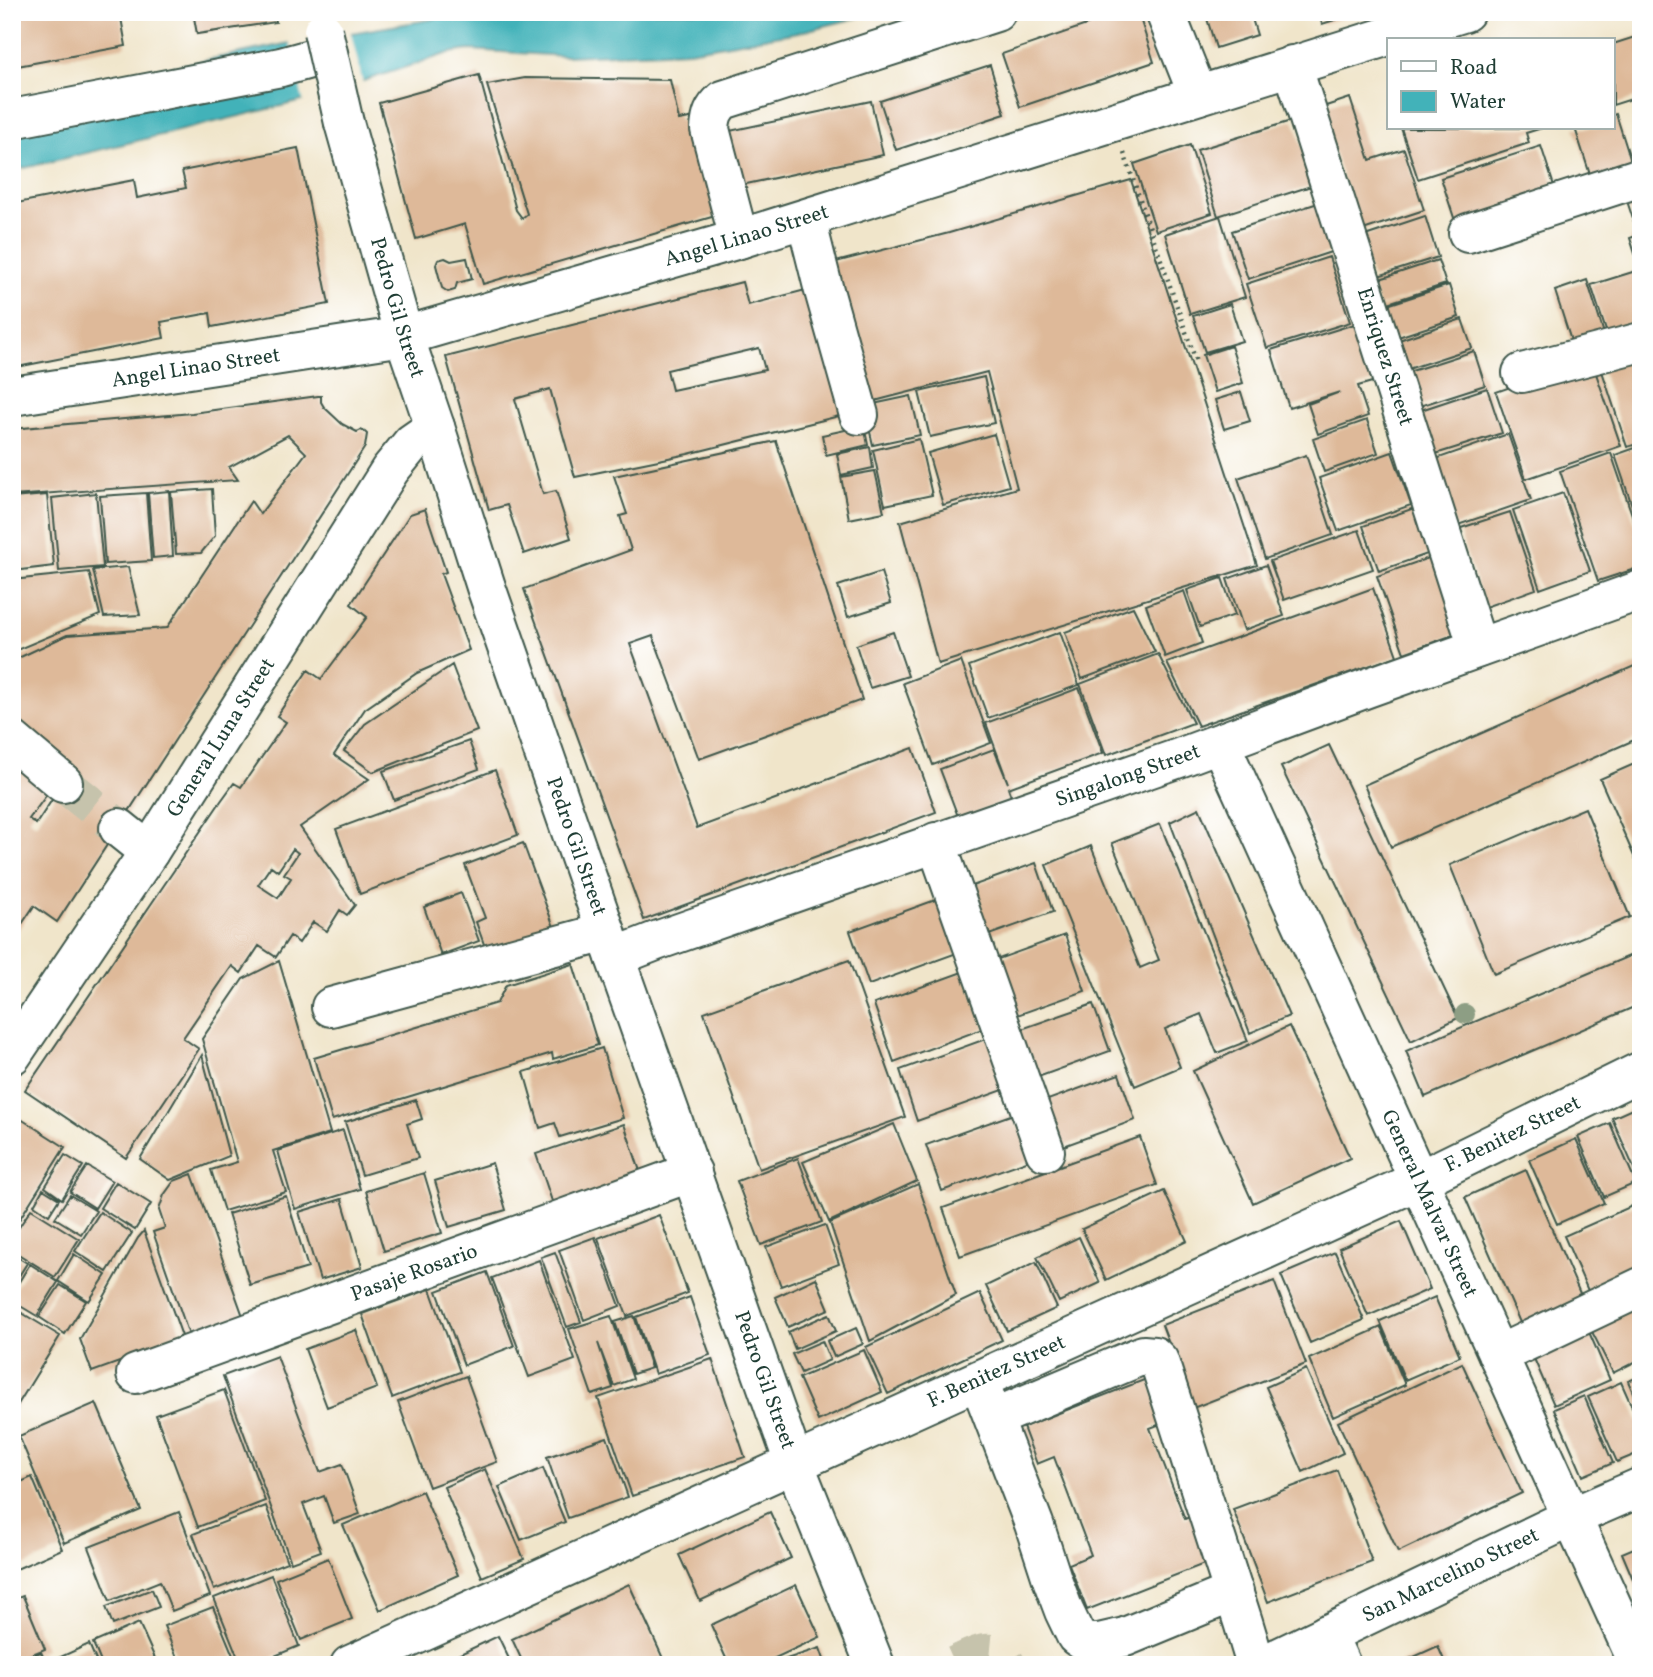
<svg xmlns="http://www.w3.org/2000/svg" width="1653" height="1677" font-family="Vollkorn,serif">
  <style>
    .water { fill: #42b2b9; stroke: #307876; stroke-width: 2 }
    .pier { fill: #f0e5ca }
    .building { fill: #deb999; fill-rule: evenodd }
    .lines { fill: none; stroke-linecap: round; stroke-linejoin: round }
    .minor-tunnel { stroke: #c6c3ac; stroke-width: 38; stroke-dasharray: 38 19; stroke-linecap: butt }
    .minor-casing { stroke: #3e564a; stroke-width: 42 }
    .major-casing { stroke: #3e564a; stroke-width: 42 }
    .path { stroke: #3e564a; stroke-width: 4.5; stroke-dasharray: 2 5; stroke-linecap: butt }
    .minor { stroke: #fff; stroke-width: 38 }
    .major { stroke: #fff; stroke-width: 38 }
    .major-bridge-casing { stroke: #3e564a; stroke-width: 42; stroke-linecap: butt }
    .major-bridge { stroke: #fff; stroke-width: 38 }
    .tree { fill: #8d9e84 }
    .labels { text-anchor: middle; dominant-baseline: central; stroke-width: 5; stroke-linejoin: round; paint-order: stroke }
    .street-label { font-size: 21px; fill: #1f3d34; stroke: #fff }
  </style>
  <rect width="100%" height="100%" fill="#fff"/>
  <filter id="ink" filterUnits="userSpaceOnUse"><feTurbulence type="fractalNoise" baseFrequency=".0143" numOctaves="2"/><feDisplacementMap in="SourceGraphic" scale="14" xChannelSelector="R" yChannelSelector="G"/><feConvolveMatrix kernelMatrix="1 2 1 2 8 2 1 2 1" color-interpolation-filters="sRGB"/></filter>
  <filter id="wash" filterUnits="userSpaceOnUse"><feTurbulence type="fractalNoise" baseFrequency=".00686" numOctaves="4" result="noise"/><feDisplacementMap in="SourceGraphic" scale="28" xChannelSelector="R" yChannelSelector="G"/><feGaussianBlur stdDeviation="1.57" result="paint"/><feColorMatrix in="noise" values="0 0 0 0 0 0 0 0 0 0 0 0 0 0 0 0 0 1.4 0 .05"/><feComposite in="paint" operator="in"/></filter>
  <g filter="url(#wash)">
    <rect width="100%" height="100%" fill="#f0e5ca"/>
    <!-- water -->
    <path class="water" d="M465,12H873L856,18L804,31L689,51L565,56L469,50L449,53L302,101L12,171V100L285,44L428,20Z"/>
    <!-- pier -->
    <path class="pier" d="M350,29L363,84L304,104L289,40Z"/>
    <g id="blocks">
      <!-- building -->
      <path class="building" d="M12,12H120L126,46L12,67Z
        M193,12H274L276,22L197,34Z
        M1124,12H1138L1154,62L1020,107L1002,54Z
        M1205,12H1250L1257,35L1216,48Z
        M1318,12H1356L1357,13L1322,24Z
        M1641,35V96L1613,105V44Z
        M990,65L1005,114L896,150L880,101Z
        M479,75L516,210L522,218L527,214L487,85L525,78L670,80L679,120L700,116L722,214L483,284L465,224L416,239L379,103Z
        M1350,98L1370,160L1404,149L1424,210L1360,231L1320,108Z
        M871,101L883,155L737,186L725,132Z
        M1616,114L1634,171L1593,184L1575,128H1613V115Z
        M1294,120L1314,185L1218,216L1197,150Z
        M1401,128H1542L1526,133L1529,143L1418,179Z
        M1190,145L1212,213L1156,231L1134,164Z
        M1541,146L1557,195L1457,227L1441,178Z
        M298,148L329,304L212,327L210,313L161,322L164,338L12,368V204L134,180L137,198L186,188L182,171Z
        M1131,180L1257,565L938,664L900,522L1017,488L987,372L859,405L824,265L949,233Z
        M1641,187V233L1638,234L1624,192Z
        M1318,203L1334,251L1248,279L1232,231Z
        M1220,216L1245,297L1190,314L1165,234Z
        M1425,216L1438,257L1372,278L1359,238Z
        M1641,234V269H1640L1630,238Z
        M1329,257L1350,322L1267,348L1246,284Z
        M445,258L451,261L467,258L472,279L457,283L455,290L448,292L442,288L436,265L438,260Z
        M1438,260L1446,284L1379,306L1371,282Z
        M1639,270L1641,275V333L1610,343L1591,285Z
        M1587,280L1605,337L1573,347L1555,291Z
        M742,282L748,305L817,287L851,413L688,454L575,477L550,389L515,399L543,494L556,491L571,538L524,554L507,505L489,510L446,357ZM759,348L765,370L672,390L667,370Z
        M1449,285L1459,317L1389,340L1378,308Z
        M1230,304L1242,341L1205,352L1193,316Z
        M1462,319L1472,348L1399,372L1390,343Z
        M1361,322L1379,380L1358,386L1368,416L1318,434L1308,404L1340,392L1289,408L1271,350Z
        M1231,346L1243,383L1215,392L1203,355Z
        M1641,349V443L1627,447L1599,362Z
        M1474,351L1485,385L1407,410L1396,376Z
        M1591,359L1621,446L1526,479L1496,392Z
        M984,377L994,423L930,437L919,392Z
        M1487,388L1502,433L1423,458L1409,414Z
        M1241,392L1250,421L1224,429L1215,400Z
        M318,396H321V402L324,407L342,424L357,432L361,430L365,432L367,434L365,447L57,922L34,906L12,939V760L48,793L29,819L36,824L63,783L12,721V661L67,635L167,628L251,501L260,514L306,453L288,435L229,467L238,480L12,496V429L192,413Z
        M911,396L920,435L873,445L864,406Z
        M1367,420L1378,453L1324,472L1313,439Z
        M864,426L868,445L826,455L822,435Z
        M994,434L1009,486L943,505L928,453Z
        M1508,434L1531,500L1455,526L1433,460Z
        M919,439L932,495L885,505L873,450Z
        M776,441L862,700L699,759L653,636L630,644L697,828L913,748L936,812L644,920L524,589L631,550L620,516L627,514L614,476Z
        M1641,446V518L1637,520L1615,455Z
        M870,447L873,468L841,475L837,454Z
        M1392,452L1411,505L1338,531L1319,478Z
        M1611,453L1641,541V567L1598,581L1560,471Z
        M1306,455L1333,535L1265,559L1238,478Z
        M875,471L884,512L849,519L841,477Z
        M212,489L215,536L201,553L176,554L171,492Z
        M169,491L173,556L153,558L148,493Z
        M96,493L103,567L59,571L52,498Z
        M146,493L151,561L105,564L100,496Z
        M1563,493L1590,571L1540,589L1513,510Z
        M47,495L54,566L12,571V498Z
        M1420,506L1436,551L1379,571L1363,526Z
        M425,509L446,572L441,574L469,650L417,673L365,709L334,755L369,779L300,827L355,905L347,915L340,910L327,931L313,922L299,943L290,936L276,957L259,946L241,973L232,966L183,1038L199,1049L126,1158L25,1090L221,801L234,783L241,787L286,722L277,716L308,670L321,679L367,617L351,604L410,514ZM293,849L298,853L284,874L291,878L278,898L258,885L271,866L278,871Z
        M1510,512L1536,589L1485,607L1458,529Z
        M1359,530L1373,569L1284,600L1270,561Z
        M1437,555L1464,631L1404,653L1377,576Z
        M1266,565L1284,616L1244,630L1227,579Z
        M128,567L140,615L104,617L93,570Z
        M89,572L100,615L12,652V580Z
        M881,572L891,603L848,617L838,586Z
        M1222,578L1235,615L1200,627L1187,590Z
        M1373,588L1397,656L1198,726L1167,663Z
        M1184,591L1202,643L1165,657L1146,605Z
        M1133,607L1155,652L1082,679L1065,632Z
        M893,632L908,676L870,688L856,645Z
        M1060,632L1079,685L988,718L969,666Z
        M1158,654L1193,723L1106,755L1080,684Z
        M961,661L991,743L933,765L903,683Z
        M1641,663V737L1391,847L1364,785Z
        M452,665L477,731L373,772L344,751L365,724Z
        M1079,688L1103,753L1008,788L1012,799L959,819L940,769L994,749L1008,783L986,723Z
        M469,741L479,769L394,800L383,771Z
        M1329,745L1458,1018L1411,1041L1281,767Z
        M1641,761V872L1600,779Z
        M495,770L518,835L360,894L336,829Z
        M1199,808L1289,1016L1250,1033L1170,822Z
        M1585,808L1630,917L1494,974L1450,865Z
        M1160,824L1248,1041L1217,1053L1201,1014L1165,1029L1180,1067L1135,1086L1046,865L1091,846L1140,968L1159,960L1112,843Z
        M523,843L558,938L490,961L476,922L485,918L465,865Z
        M1036,863L1053,912L975,940L958,891Z
        M461,893L479,941L441,955L424,907Z
        M938,899L957,953L869,985L850,931Z
        M1065,935L1085,991L1006,1019L987,963Z
        M1641,951V1004L1425,1097L1406,1051Z
        M849,960L905,1117L759,1169L704,1012Z
        M279,961L330,1133L273,1151L286,1192L224,1211L211,1170L237,1162L202,1039L243,979Z
        M573,964L598,1045L553,1059L552,1053L332,1120L314,1058L497,1003L506,985Z
        M965,971L985,1028L894,1062L874,1004Z
        M1093,1004L1110,1051L1027,1081L1010,1033Z
        M1289,1026L1350,1158L1253,1203L1193,1071Z
        M991,1037L1009,1088L917,1121L900,1070Z
        M602,1048L623,1118L560,1137L555,1123L540,1128L524,1072Z
        M202,1055L229,1156L170,1180L140,1159Z
        M1119,1074L1135,1120L1050,1151L1034,1105Z
        M416,1100L422,1119L407,1124L418,1158L362,1175L345,1122Z
        M1641,1105V1179L1639,1180L1612,1118Z
        M1019,1112L1035,1158L942,1191L926,1145Z
        M21,1119L65,1147L12,1231V1133Z
        M1610,1123L1636,1183L1604,1197L1578,1137Z
        M624,1124L643,1180L555,1210L536,1154Z
        M894,1124L917,1181L829,1222L803,1162Z
        M343,1130L360,1189L295,1209L278,1151Z
        M1140,1137L1157,1185L960,1256L943,1208Z
        M1576,1139L1604,1203L1557,1224L1529,1160Z
        M65,1155L83,1166L62,1199L45,1187Z
        M798,1158L822,1222L761,1245L737,1181Z
        M492,1163L506,1210L449,1227L435,1181Z
        M87,1166L112,1181L95,1208L70,1192Z
        M1526,1170L1586,1307L1525,1334L1465,1197Z
        M424,1173L442,1233L384,1251L366,1191Z
        M192,1174L244,1319L190,1338L153,1232L165,1228L159,1210L164,1195L174,1181Z
        M116,1182L151,1204L135,1230L100,1208Z
        M918,1184L956,1295L870,1341L830,1223Z
        M43,1189L59,1199L49,1215L34,1205Z
        M1164,1191L1187,1241L1106,1280L1082,1229Z
        M70,1195L96,1211L81,1234L55,1218Z
        M286,1196L308,1268L250,1285L228,1214Z
        M342,1199L362,1267L320,1280L299,1212Z
        M1641,1202V1270L1589,1293L1564,1236Z
        M31,1209L79,1239L55,1277L12,1250V1238Z
        M100,1212L132,1233L107,1272L75,1251Z
        M659,1215L688,1293L627,1316L598,1238Z
        M1401,1221L1430,1289L1368,1316L1339,1248Z
        M825,1225L839,1264L781,1286L766,1247Z
        M144,1231L183,1339L92,1372L80,1339L138,1238Z
        M595,1237L620,1306L584,1320L559,1250Z
        M1079,1237L1100,1283L1059,1302L1037,1257Z
        M555,1252L581,1322L567,1327L541,1257Z
        M1335,1252L1364,1320L1310,1343L1281,1275Z
        M12,1254L27,1263L12,1287Z
        M74,1254L106,1275L89,1301L58,1281Z
        M539,1260L575,1360L529,1377L492,1278Z
        M1036,1262L1057,1308L1007,1331L986,1286Z
        M30,1264L58,1282L37,1316L12,1301V1293Z
        M487,1272L514,1346L464,1365L437,1291Z
        M816,1278L829,1309L788,1327L775,1297Z
        M1274,1281L1306,1364L1193,1408L1162,1325Z
        M60,1285L86,1301L65,1334L39,1317Z
        M430,1289L460,1372L392,1398L362,1314Z
        M980,1293L1002,1340L888,1394L866,1347Z
        M690,1297L710,1355L655,1374L636,1317Z
        M1435,1297L1460,1356L1405,1380L1380,1321Z
        M1629,1297L1641,1320V1359L1613,1373L1586,1320Z
        M12,1307L60,1336L12,1414Z
        M829,1314L836,1331L795,1349L788,1332Z
        M611,1316L633,1379L614,1386L598,1343L613,1388L592,1395L569,1329Z
        M634,1316L651,1368L633,1374L615,1322Z
        M1585,1323L1610,1380L1554,1405L1529,1347Z
        M1381,1327L1405,1385L1333,1417L1309,1359Z
        M856,1328L863,1344L834,1357L827,1341Z
        M356,1330L377,1388L327,1407L305,1349Z
        M822,1341L830,1360L801,1373L792,1354Z
        M864,1350L882,1392L818,1421L799,1378Z
        M277,1356L320,1472L342,1464L360,1514L334,1523L324,1496L303,1504L321,1551L291,1562L223,1376Z
        M712,1359L745,1457L632,1496L598,1398Z
        M1462,1363L1522,1493L1398,1552L1338,1422Z
        M1306,1369L1343,1453L1303,1472L1266,1387Z
        M466,1376L497,1462L429,1487L398,1402Z
        M1641,1376V1411L1628,1381Z
        M1149,1378L1166,1422L1150,1428L1185,1519L1204,1511L1222,1557L1087,1610L1069,1564L1091,1555L1054,1457L1037,1464L1023,1427Z
        M1621,1382L1641,1427V1452L1617,1462L1588,1397Z
        M224,1390L265,1501L198,1527L156,1415Z
        M1584,1396L1613,1463L1583,1476L1554,1409Z
        M96,1403L141,1510L64,1543L19,1436Z
        M607,1437L628,1497L568,1518L547,1457Z
        M543,1468L565,1522L521,1540L499,1487Z
        M485,1469L524,1559L482,1577L444,1487Z
        M1337,1470L1372,1562L1268,1602L1233,1509Z
        M32,1477L62,1549L12,1571V1486Z
        M422,1491L458,1575L380,1610L343,1525Z
        M266,1506L287,1562L214,1590L193,1534Z
        M179,1512L210,1596L172,1611L160,1581L110,1601L89,1547Z
        M770,1512L791,1558L700,1601L679,1555Z
        M1641,1545V1598L1622,1553Z
        M328,1558L352,1619L301,1640L276,1579Z
        M271,1575L299,1646L253,1665H241L214,1598Z
        M629,1584L666,1665H524L512,1639Z
        M796,1585L820,1637L760,1665H729L711,1625Z
        M152,1589L159,1607L113,1625L106,1607Z
        M23,1596L45,1649L12,1662V1600Z
        M213,1607L237,1665H180L164,1626Z
        M139,1623L158,1665H102L93,1643Z
        M498,1636L512,1665H437Z
        M89,1644L98,1665H56L54,1660Z
        M1438,1646L1446,1665H1396Z
        M820,1648L826,1665H771V1664Z
        M41,1652L47,1665H12V1664Z"/>
    </g>
  </g>
  <g filter="url(#ink)">
    <use href="#blocks" fill-opacity="0" stroke="#3e564a" stroke-width="2"/>
    <g class="lines">
      <!-- minor-tunnel -->
      <path class="minor-tunnel" d="M63,783L119,828
        M955,1665C973,1657 994,1642 1007,1665"/>
      <!-- minor casing -->
      <g class="minor-casing">
        <g id="minor">
          <path d="M1165,12L1198,95"/>
          <path id="s1" d="M1292,65L1478,648"/>
          <path d="M12,119L281,67L328,54"/>
          <path d="M806,219L823,287L859,415"/>
          <path d="M1468,233L1641,177"/>
          <path d="M739,239L710,129C711,116 713,109 723,100L996,12"/>
          <path d="M1522,373L1641,342"/>
          <path id="s2" d="M12,396L404,336"/>
          <path d="M12,740L63,783"/>
          <path id="s3" d="M1220,743L1639,1665"/>
          <path d="M119,828L149,852"/>
          <path d="M936,842L1045,1151"/>
          <path id="s4" d="M615,957L656,941L1179,758L1367,688L1641,590"/>
          <path d="M331,1007L606,932"/>
          <path d="M1498,1355L1641,1287"/>
          <path id="s5" d="M136,1374L692,1172"/>
          <path d="M984,1394L1034,1524L1052,1579L1064,1611L1076,1636L1086,1643H1099L1125,1637L1234,1592"/>
          <path d="M994,1418L1143,1355L1154,1356L1159,1361L1243,1622L1256,1665"/>
          <path d="M1327,1634L1341,1665"/>
          <path id="s6" d="M350,1665L1419,1180L1641,1071"/>
        </g>
      </g>
      <!-- major casing -->
      <g class="major-casing">
        <g id="major">
          <path id="s7" d="M344,123L404,336L435,427L486,587L606,932L794,1463L875,1665"/>
          <path id="s8" d="M404,336L739,239L1465,12"/>
          <path id="s9" d="M12,1055L149,852L390,470L412,443L435,427"/>
          <path id="s10" d="M1263,1665L1572,1517L1641,1487"/>
        </g>
      </g>
      <!-- path -->
      <path class="path" d="M1124,153L1196,361"/>
      <!-- minor -->
      <use href="#minor" class="minor"/>
      <!-- major -->
      <use href="#major" class="major"/>
      <!-- major-bridge casing -->
      <g class="major-bridge-casing">
        <path id="major-bridge" d="M323,31L344,123"/>
      </g>
      <!-- major-bridge -->
      <use href="#major-bridge" class="major-bridge"/>
    </g>
    <!-- trees -->
    <circle class="tree" cx="1465" cy="1014" r="10"/>
  </g>
  <g class="labels">
    <!-- street labels -->
    <g class="street-label">
      <text stroke="none"><textPath href="#s8" startOffset="357">Angel Linao Street</textPath></text>
      <text stroke="none"><textPath href="#s7" startOffset="192">Pedro Gil Street</textPath></text>
      <text stroke="none"><textPath href="#s1" startOffset="306">Enriquez Street</textPath></text>
      <text stroke="none"><textPath href="#s2" startOffset="186">Angel Linao Street</textPath></text>
      <text stroke="none"><textPath href="#s9" startOffset="380">General Luna Street</textPath></text>
      <text stroke="none"><textPath href="#s4" startOffset="544">Singalong Street</textPath></text>
      <text stroke="none"><textPath href="#s7" startOffset="760">Pedro Gil Street</textPath></text>
      <text stroke="none"><textPath href="#s6" startOffset="1278">F. Benitez Street</textPath></text>
      <text stroke="none"><textPath href="#s3" startOffset="506">General Malvar Street</textPath></text>
      <text stroke="none"><textPath href="#s5" startOffset="296">Pasaje Rosario</textPath></text>
      <text stroke="none"><textPath href="#s6" startOffset="710">F. Benitez Street</textPath></text>
      <text stroke="none"><textPath href="#s7" startOffset="1326">Pedro Gil Street</textPath></text>
      <text stroke="none"><textPath href="#s10" startOffset="208">San Marcelino Street</textPath></text>
    </g>
  </g>
  <!-- margin -->
  <rect width="1653" height="1677" fill="none" stroke="#fff" stroke-width="42"/>
  <!-- legend -->
  <rect x="1387" y="38" width="228" height="91" fill="#ffffff" stroke="#a5b1ae" stroke-width="2"/>
  <rect x="1401" y="61" width="35" height="10" fill="#ffffff" stroke="#a5b1ae" stroke-width="2"/>
  <text x="1450" y="74" font-size="21" fill="#1f3d34">Road</text>
  <rect x="1401" y="91" width="35" height="21" fill="#42b2b9" stroke="#a5b1ae" stroke-width="2"/>
  <text x="1450" y="108" font-size="21" fill="#1f3d34">Water</text>
</svg>
